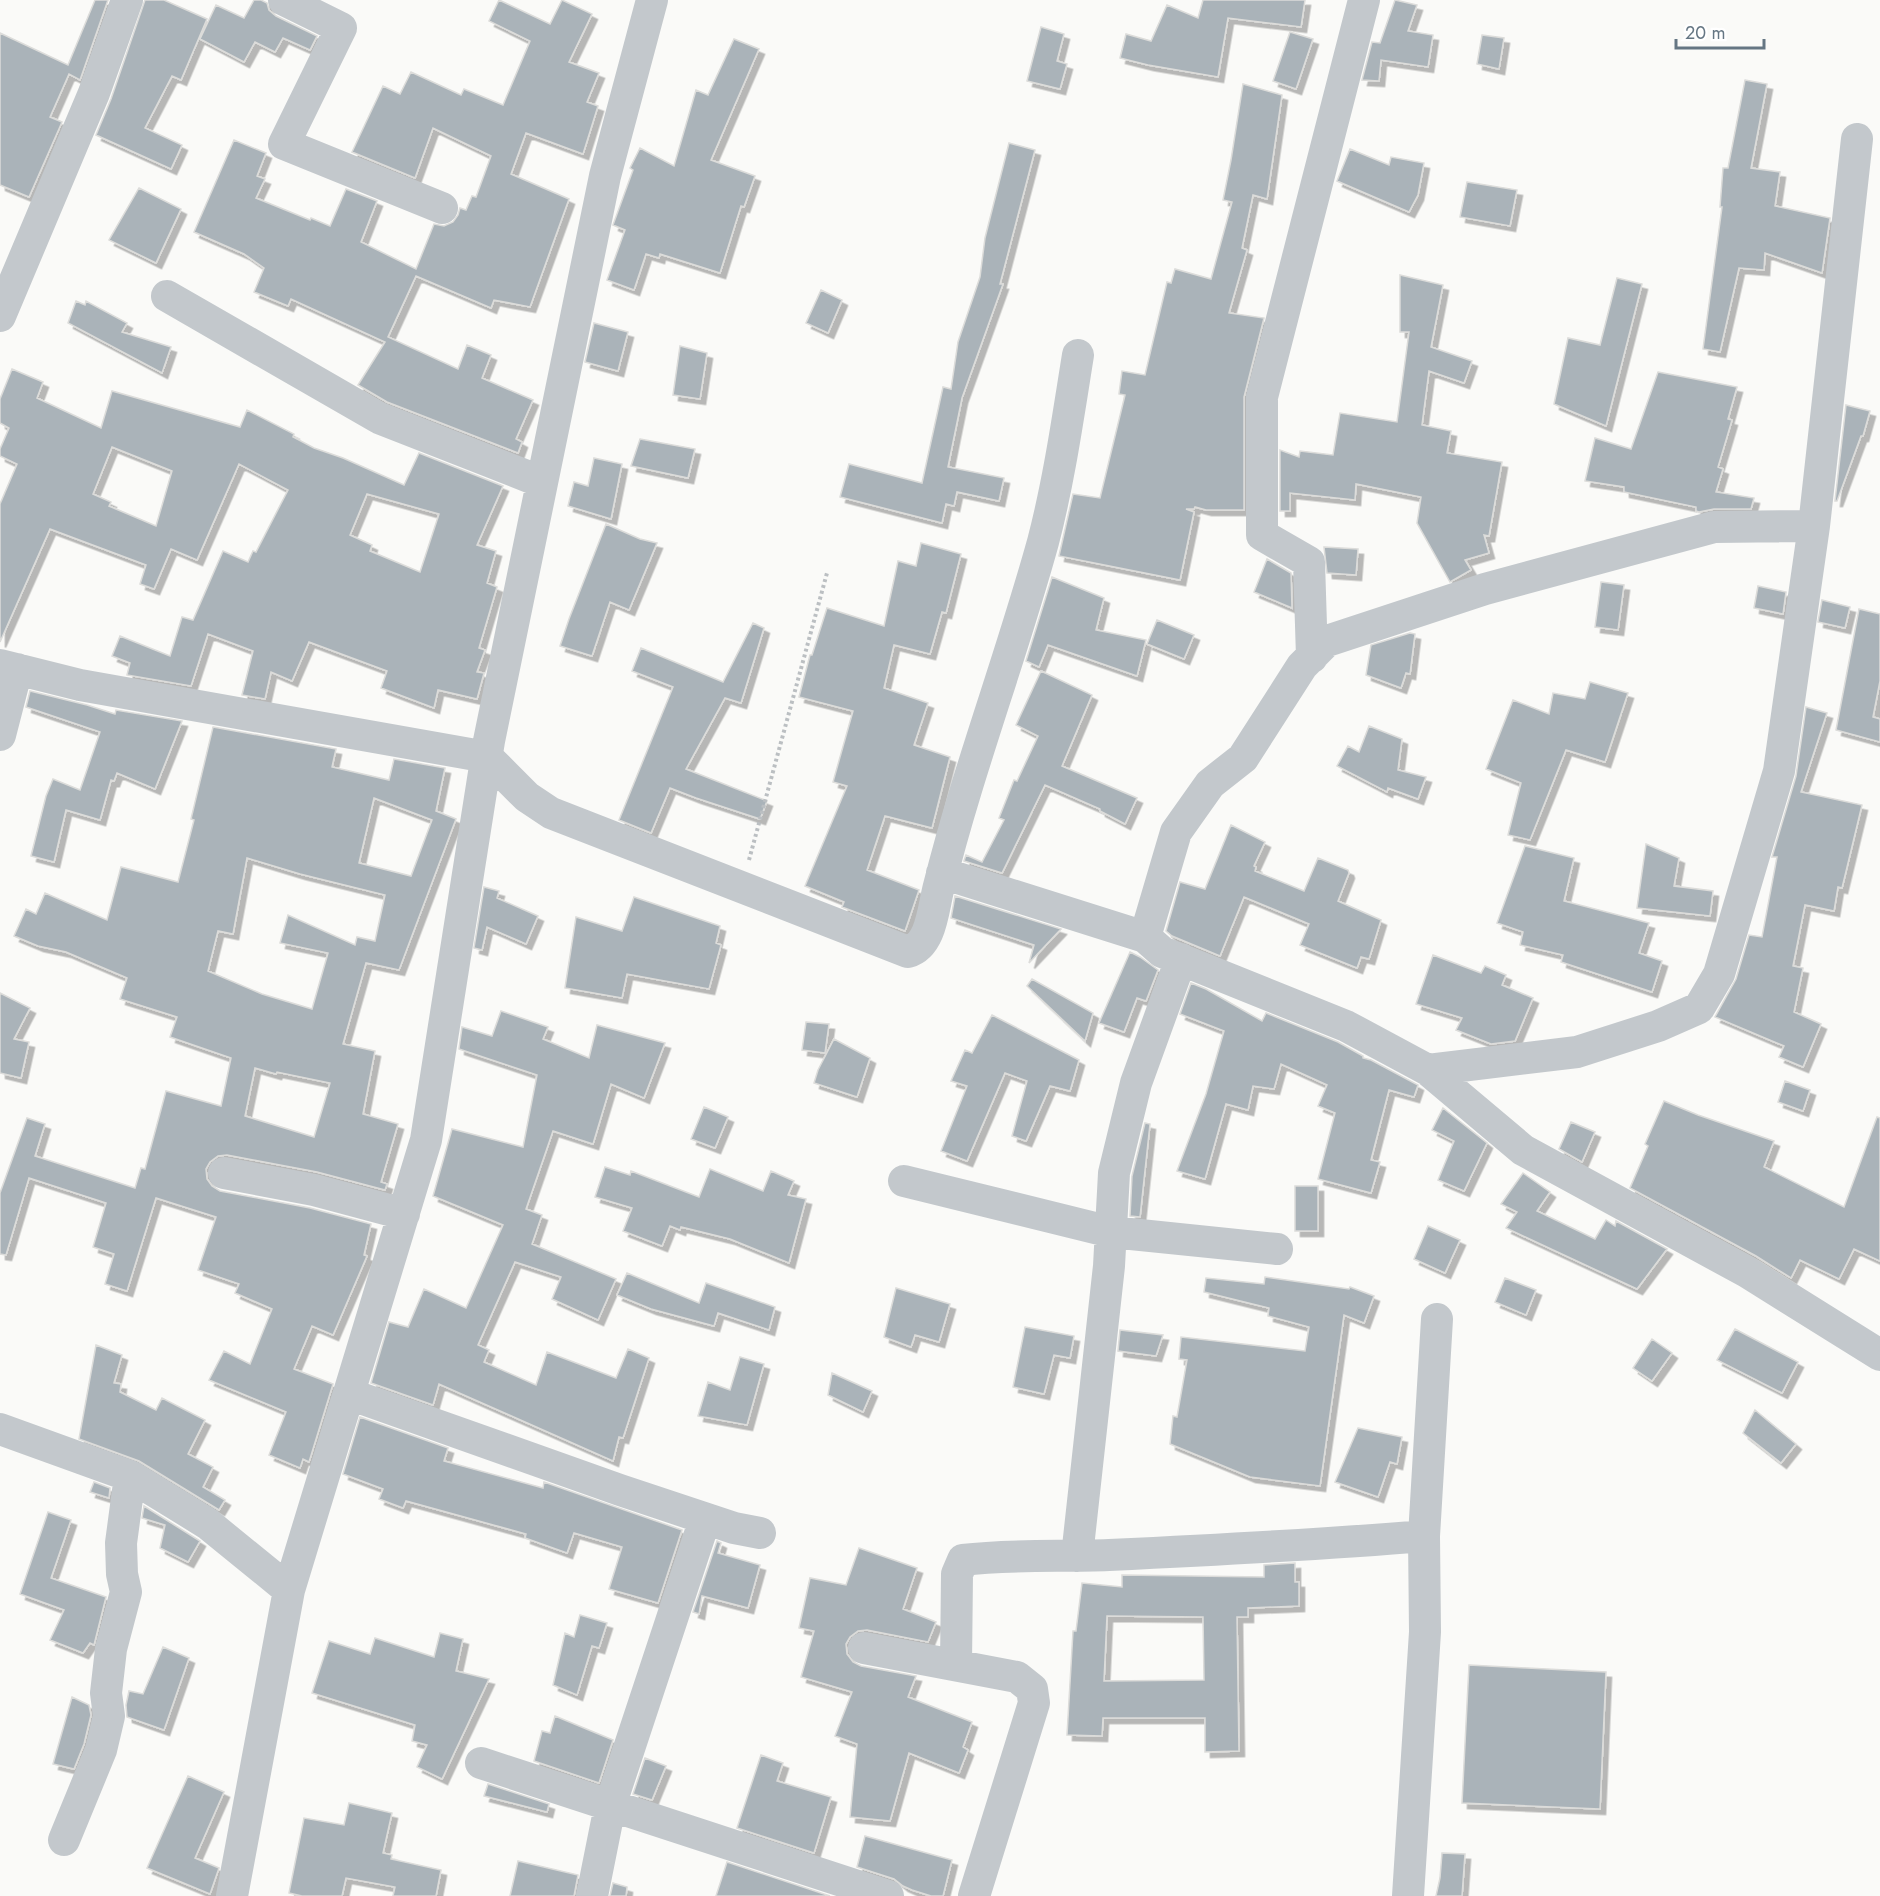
<svg xmlns="http://www.w3.org/2000/svg" width="1880" height="1896" font-family="Jost,sans-serif">
  <style>
    .building { fill: #aab3b9; stroke: #dcdcda; stroke-width: 1.5; fill-rule: evenodd; filter: url(#shadow) }
    .lines { fill: none; stroke-linecap: round; stroke-linejoin: round }
    .path { stroke: #bbbfc2; stroke-width: 4; stroke-dasharray: 3 3; stroke-linecap: butt }
    .street { stroke: #c3c8cc; stroke-width: 32 }
  </style>
  <defs>
    <filter id="shadow"><feDropShadow dx="5.5" dy="5.5" stdDeviation="0" flood-color="#0004"/></filter>
  </defs>
  <rect width="100%" height="100%" fill="#fafaf8"/>
  <!-- building -->
  <path class="building" d="M95,0H108L80,80L69,74L50,117L62,122L29,197L0,185V33L68,65Z
    M145,0H164L207,19L181,80L172,76L145,128L182,145L171,169L96,135L111,99Z
    M254,0H261L267,3L269,10L276,16L317,36L310,50L283,38L275,52L255,42L244,62L200,39L216,5L244,18Z
    M499,0L550,24L562,0L592,14L569,62L599,73L587,102L598,106L583,154L526,133L511,174L569,199L530,307L494,300L491,308L416,276L388,337L458,369L467,345L491,355L482,378L533,400L516,439L522,442L518,453L387,402L358,385L385,342L291,299L288,306L254,292L264,268L244,254L194,232L234,140L266,153L257,176L265,179L256,198L310,220L311,218L330,226L346,189L377,201L361,242L416,269L434,224L444,226L453,222L458,215L460,208L466,210L472,196L476,197L491,156L433,128L415,178L352,152L383,86L400,94L411,72L461,95L464,89L503,105L530,41L489,21Z
    M1203,0H1305L1301,27L1228,18L1218,77L1148,65L1120,58L1126,34L1151,41L1167,5L1198,18Z
    M1395,0L1417,5L1408,31L1433,35L1428,67L1381,60L1379,81L1362,80L1372,42L1380,43Z
    M1041,27L1064,34L1057,61L1067,64L1060,89L1027,81Z
    M1290,32L1313,39L1296,89L1273,81Z
    M1482,35L1504,38L1499,69L1477,64Z
    M734,39L759,49L711,160L755,176L744,207L741,206L720,273L660,254L659,258L646,254L634,290L607,280L625,230L613,225L633,170L630,168L640,148L674,166L696,90L708,95Z
    M1745,80L1767,84L1751,168L1780,172L1775,206L1830,218L1822,273L1765,253L1764,270L1739,268L1720,352L1703,349L1722,207H1720L1723,168H1728Z
    M1243,84L1282,95L1267,199L1253,195L1242,248L1247,250L1229,313L1264,318L1244,397V510H1206L1195,507L1194,509H1186L1194,512L1180,580L1059,556L1073,494L1100,498L1125,395L1119,394L1122,371L1145,375L1167,282L1171,283L1175,269L1211,279L1232,202L1223,200L1231,160Z
    M1009,143L1035,150L1000,284H1003L962,398L948,467L1004,478L999,501L957,492L954,506L946,504L942,523L840,497L849,464L922,483L943,387L951,389L958,342L980,277L985,238Z
    M1350,149L1389,165L1391,157L1424,163L1418,195L1409,212L1337,181Z
    M1467,182L1517,190L1510,226L1460,217Z
    M139,188L181,209L156,263L109,240Z
    M1400,275L1443,285L1431,347L1472,361L1464,383L1429,371L1422,425L1451,431L1447,453L1502,462L1489,536L1484,535L1489,553L1465,560L1471,570L1450,582L1417,523L1421,497L1356,484L1355,500L1290,493V511H1280V450L1299,457L1300,451L1333,455L1340,413L1397,422L1409,332H1400Z
    M1617,278L1642,284L1606,426L1554,404L1568,338L1600,345Z
    M821,290L842,300L828,333L806,323Z
    M76,301L85,305L86,301L127,323L122,332L171,347L162,373L68,323Z
    M594,323L628,332L618,371L585,362Z
    M680,346L707,353L700,399L673,395Z
    M12,369L43,382L37,398L101,428L112,391L240,427L247,410L294,434L293,437L314,448L343,458L404,485L419,453L503,486L477,545L496,551L487,583L497,587L479,648L485,650L477,672L484,673L477,699L438,690L434,708L381,688L387,671L309,642L292,681L271,672L265,699L242,695L253,651L208,634L191,686L127,675L130,663L112,656L120,636L170,656L182,617L193,620L223,551L248,562L253,551L256,552L288,490L239,464L197,560L171,549L154,589L140,584L146,565L50,529L0,642V504L17,464L0,456V449L9,428L0,423V399ZM112,447L172,471L156,526L109,506L111,502L93,494ZM367,494L439,514L420,572L370,551L372,545L350,535Z
    M1658,372L1737,387L1728,419L1732,420L1718,467L1723,469L1716,492L1754,498L1751,509H1714L1699,512L1696,511V507L1624,492V487L1585,481L1595,438L1631,449Z
    M1846,405L1870,411L1863,436H1861L1837,501H1835Z
    M640,439L695,449L688,478L631,466Z
    M594,458L622,464L611,519L568,506L574,482L588,486Z
    M606,524L640,539L657,543L629,610L610,602L592,656L560,646L569,619Z
    M921,543L961,554L946,613L942,612L930,654L894,645L884,688L928,703L914,745L950,757L932,828L885,816L867,870L919,890L905,931L842,907L844,902L805,886L847,786L833,782L853,711L799,697L810,655H812L827,608L884,626L898,561L916,566Z
    M1324,547L1358,549L1356,575L1327,573Z
    M1267,559L1291,573L1292,608L1254,592Z
    M1052,577L1104,598L1096,630L1146,640L1137,676L1048,645L1039,667L1026,661Z
    M1601,582L1624,585L1618,630L1595,627Z
    M1758,586L1786,592L1783,614L1754,608Z
    M1822,600L1850,607L1845,628L1818,622Z
    M1859,609L1880,614V681L1873,717L1880,719V742L1836,730Z
    M1157,620L1194,635L1184,659L1147,644Z
    M753,623L764,628L741,703L725,698L686,769L767,801L760,819L696,798L670,788L651,833L619,820L673,687L632,671L641,648L723,682Z
    M1410,633L1415,634L1410,674L1406,673L1401,688L1366,675L1371,645Z
    M1041,671L1092,695L1062,766L1137,798L1125,824L1100,811V809L1045,785L1002,873L964,861L966,855L982,862L1004,820L999,818L1014,780L1017,781L1038,736L1016,725Z
    M1590,682L1628,693L1605,762L1566,750L1530,840L1508,835L1521,783L1486,769L1513,700L1549,714L1553,693L1585,699Z
    M30,691L87,705L115,714L116,710L182,721L155,789L117,773L114,781L111,780L100,820L66,810L54,862L31,856L46,796L53,779L80,790L100,732L26,707Z
    M1806,707L1827,713L1801,792L1862,805L1842,888L1838,887L1834,911L1805,905L1793,966L1803,968L1794,1012L1821,1024L1803,1067L1779,1057L1784,1046L1715,1017L1736,979L1749,935L1762,937L1777,857H1772L1796,776Z
    M1369,726L1402,739L1398,770L1426,777L1418,799L1388,788L1387,792L1337,766L1348,746L1359,752Z
    M213,727L336,749L332,767L389,780L394,759L445,768L436,811L456,819L399,970L366,963L343,1044L375,1051L363,1114L398,1124L381,1182L387,1184L385,1190L317,1172L227,1155L218,1156L210,1162L206,1169L207,1179L212,1186L220,1191L310,1208L371,1224L364,1255L367,1256L333,1335L312,1326L294,1369L333,1384L309,1462L303,1459L300,1468L269,1455L286,1412L209,1380L224,1351L250,1364L272,1309L235,1293L239,1284L198,1270L216,1217L156,1198L127,1291L105,1284L114,1254L93,1247L106,1203L29,1178L6,1255L0,1254V1193L27,1118L45,1124L35,1156L135,1188L141,1168L145,1169L166,1091L221,1106L231,1058L170,1037L177,1017L120,999L127,978L66,952L38,946L14,936L26,909L36,914L45,893L107,920L121,867L178,882L194,820L191,819ZM374,798L432,820L411,876L359,863ZM247,858L300,874L385,895L375,941L357,937L355,945L288,915L280,943L328,953L312,1009L262,994L208,971L218,931L233,934ZM255,1068L276,1074L277,1072L330,1083L314,1137L245,1116Z
    M1231,825L1265,842L1254,866L1256,867L1255,871L1304,891L1318,858L1348,870L1349,873L1338,901L1381,920L1369,959L1361,957L1357,968L1300,945L1309,924L1244,897L1220,956L1172,936L1166,931L1180,882L1205,889Z
    M1646,844L1679,858L1674,886L1713,891L1710,916L1637,908Z
    M1525,846L1574,858L1564,901L1649,923L1639,953L1662,961L1652,992L1561,962L1563,955L1520,945L1523,932L1497,923Z
    M484,887L499,891L497,898L538,916L526,944L487,927L482,950L474,948Z
    M955,896L1061,929L1029,963L1034,945L951,918Z
    M634,897L720,926L716,943L721,945L709,989L627,974L622,998L565,988L576,917L622,931Z
    M1130,952L1140,957L1158,970L1146,1001L1137,998L1124,1032L1099,1023Z
    M1433,955L1481,973L1485,966L1506,975L1502,985L1533,998L1515,1041L1491,1044L1456,1030L1462,1018L1416,1004Z
    M1032,979L1093,1013L1085,1041L1027,986Z
    M1191,983L1206,989L1262,1021L1266,1013L1338,1042L1363,1056V1058L1371,1060L1418,1085L1414,1097L1389,1090L1371,1160L1380,1162L1371,1193L1318,1179L1335,1113L1318,1106L1327,1085L1281,1064L1274,1089L1253,1086L1248,1110L1226,1104L1205,1179L1177,1171L1206,1094L1224,1031L1180,1014Z
    M0,993L30,1008L14,1039L29,1042L21,1078L0,1073Z
    M501,1011L548,1027L543,1039L589,1058L597,1025L665,1043L644,1098L611,1084L593,1144L553,1131L526,1209L542,1215L532,1244L616,1279L598,1320L552,1299L561,1277L515,1262L478,1345L489,1350L484,1362L536,1385L547,1352L616,1378L628,1349L649,1358L623,1438L619,1437L613,1461L439,1384L433,1405L371,1383L389,1322L408,1327L424,1289L466,1308L503,1225L433,1196L452,1129L523,1147L537,1075L459,1049L462,1027L492,1036Z
    M992,1015L1079,1060L1070,1091L1050,1086L1026,1141L1012,1136L1027,1081L1005,1073L967,1161L941,1151L967,1086L951,1081L965,1050L972,1053Z
    M806,1022L829,1024L825,1053L802,1050Z
    M834,1039L870,1058L857,1097L814,1083L818,1070Z
    M1785,1081L1810,1090L1803,1111L1778,1102Z
    M1664,1101L1698,1115L1774,1141L1764,1167L1844,1207L1877,1117L1880,1118V1261L1854,1249L1839,1279L1800,1260L1791,1278L1756,1256L1630,1188L1648,1146L1645,1144Z
    M704,1107L728,1117L715,1148L691,1139Z
    M1443,1108L1487,1143L1464,1191L1438,1180L1454,1141L1432,1130Z
    M1571,1122L1595,1132L1582,1162L1559,1149Z
    M1145,1123L1150,1124L1140,1217L1130,1216L1132,1176Z
    M605,1167L630,1175L631,1171L699,1197L710,1169L763,1191L771,1171L794,1181L788,1195L806,1199L789,1263L730,1239L681,1227L680,1230L670,1226L662,1246L623,1231L632,1208L595,1197Z
    M1523,1173L1550,1192L1537,1211L1595,1239L1606,1220L1615,1226L1616,1221L1667,1249L1637,1289L1506,1228L1517,1212L1501,1204Z
    M1295,1186H1318V1231H1295Z
    M1428,1226L1460,1240L1445,1273L1414,1259Z
    M627,1273L699,1303L706,1283L775,1307L769,1330L718,1313L714,1326L651,1309L617,1295Z
    M1265,1277L1349,1289L1350,1287L1374,1296L1364,1323L1344,1315L1320,1486L1250,1477L1170,1444L1173,1416L1177,1417L1187,1360L1179,1359L1181,1337L1305,1351L1309,1327L1268,1316L1269,1308L1204,1292L1206,1278L1264,1284Z
    M1505,1278L1536,1290L1526,1315L1495,1302Z
    M896,1288L950,1304L939,1342L915,1335L911,1347L884,1337Z
    M1025,1327L1074,1336L1070,1358L1054,1355L1044,1394L1013,1387Z
    M1735,1329L1798,1362L1782,1393L1717,1360Z
    M1120,1330L1163,1335L1156,1356L1118,1351Z
    M1652,1339L1672,1353L1652,1381L1633,1368Z
    M96,1345L122,1355L114,1383L121,1384L120,1392L156,1410L162,1398L205,1420L188,1454L213,1467L203,1487L225,1500L219,1510L139,1461L79,1439Z
    M740,1357L764,1364L747,1425L698,1416L708,1382L730,1390Z
    M832,1373L872,1391L863,1412L828,1395Z
    M1755,1410L1796,1444L1781,1463L1743,1433Z
    M360,1417L448,1448L444,1461L543,1488L544,1482L682,1530L658,1603L609,1589L622,1547L574,1533L567,1553L525,1538L526,1534L406,1501L403,1508L379,1499L383,1489L343,1474Z
    M1358,1428L1402,1437L1397,1464L1390,1462L1378,1497L1335,1482Z
    M94,1482L110,1488L109,1498L90,1492Z
    M144,1506L200,1541L188,1562L160,1548L165,1525L142,1518Z
    M48,1512L71,1520L51,1578L106,1597L94,1645L90,1643L83,1653L50,1640L64,1610L20,1594Z
    M717,1541L721,1543L718,1553L760,1565L748,1608L702,1596L699,1614L693,1612Z
    M859,1548L917,1568L903,1609L936,1622L928,1642L867,1630L858,1631L850,1637L846,1644L847,1654L853,1662L861,1666L916,1676L908,1697L972,1722L963,1747L968,1750L959,1773L909,1753L890,1821L850,1817L857,1744L835,1736L852,1692L801,1677L814,1631L799,1628L810,1578L846,1585Z
    M1295,1563V1582H1299V1606L1248,1608V1617H1237L1239,1751L1205,1752V1718H1103L1102,1736L1067,1735L1073,1631H1076L1082,1583L1122,1587V1575L1264,1577V1565ZM1107,1616L1203,1617L1204,1680L1104,1681Z
    M580,1615L607,1623L599,1648L592,1646L577,1695L553,1685L565,1633L574,1637Z
    M440,1633L463,1639L456,1671L489,1679L442,1779L417,1767L427,1745L412,1741L415,1725L312,1693L329,1641L370,1654L375,1638L434,1657Z
    M163,1647L189,1658L164,1730L127,1717L126,1705L129,1691L143,1694Z
    M1469,1665L1606,1672L1600,1809L1462,1803Z
    M72,1697L89,1705L91,1715L84,1744L74,1769L53,1764Z
    M555,1716L613,1740L599,1783L534,1761L542,1731L550,1733Z
    M761,1755L783,1763L777,1781L831,1797L814,1853L737,1828Z
    M645,1758L666,1766L652,1800L633,1794Z
    M188,1776L224,1792L195,1858L219,1868L210,1894L147,1868Z
    M488,1784L549,1804L547,1812L484,1796Z
    M349,1803L392,1813L383,1853L392,1855L391,1859L441,1870L436,1896H393L395,1887L346,1878L342,1896H302L289,1893L304,1818L344,1825Z
    M865,1836L952,1860L943,1896H931L912,1890L903,1886L894,1879L857,1867Z
    M1442,1853L1465,1854L1462,1896H1436L1440,1878Z
    M518,1861L578,1875L574,1896H510Z
    M727,1862L830,1896H716Z
    M613,1883L627,1887L626,1896H610Z"/>
  <g class="lines">
    <!-- path -->
    <path class="path" d="M749,860L827,573"/>
    <!-- street -->
    <path class="street" d="M284,0L341,28L284,144L442,208
      M167,296L379,418L542,482
      M0,316L94,93L127,0
      M1312,657L1309,562L1262,535V397L1364,0
      M0,665L80,685L487,757L527,797L551,813L908,952C932,945 933,908 939,886C968,770 1011,658 1043,542C1059,481 1068,417 1078,355
      M0,735L17,669
      M942,873L1145,937L1162,952L1346,1026L1428,1070L1523,1150L1747,1272L1880,1355
      M1145,937L1176,832L1210,784L1243,758L1302,666L1327,641L1485,589L1714,527L1814,526
      M1428,1070L1577,1052L1658,1026L1699,1008L1719,974L1779,771L1814,526L1857,139
      M224,1173L314,1190L404,1214
      M904,1181L1111,1232L1277,1249
      M349,1394L620,1490L734,1528L760,1533
      M0,1429L130,1476L208,1524L289,1590
      M1077,1556L1109,1266L1114,1173L1136,1083L1181,959
      M864,1648L1017,1677L1032,1689L1034,1703L974,1896
      M956,1665L957,1574L963,1560C1011,1554 1061,1557 1109,1555C1214,1550 1319,1545 1424,1536
      M481,1763L888,1896
      M64,1840L101,1750L109,1716L106,1693L111,1649L126,1592L122,1574L121,1543L130,1476
      M232,1896L289,1590L426,1140L489,741L605,176L652,0
      M592,1896L610,1806L705,1519
      M1408,1896L1425,1632L1424,1536L1437,1319"/>
  </g>
  <!-- scale -->
  <path d="M1676 39v9h88v-9" fill="none" stroke="#657683" stroke-width="3"/>
  <text x="1685" y="39" font-size="18" fill="#657683" stroke="#ffffff" stroke-width="4.5" paint-order="stroke">20 m</text>
</svg>
